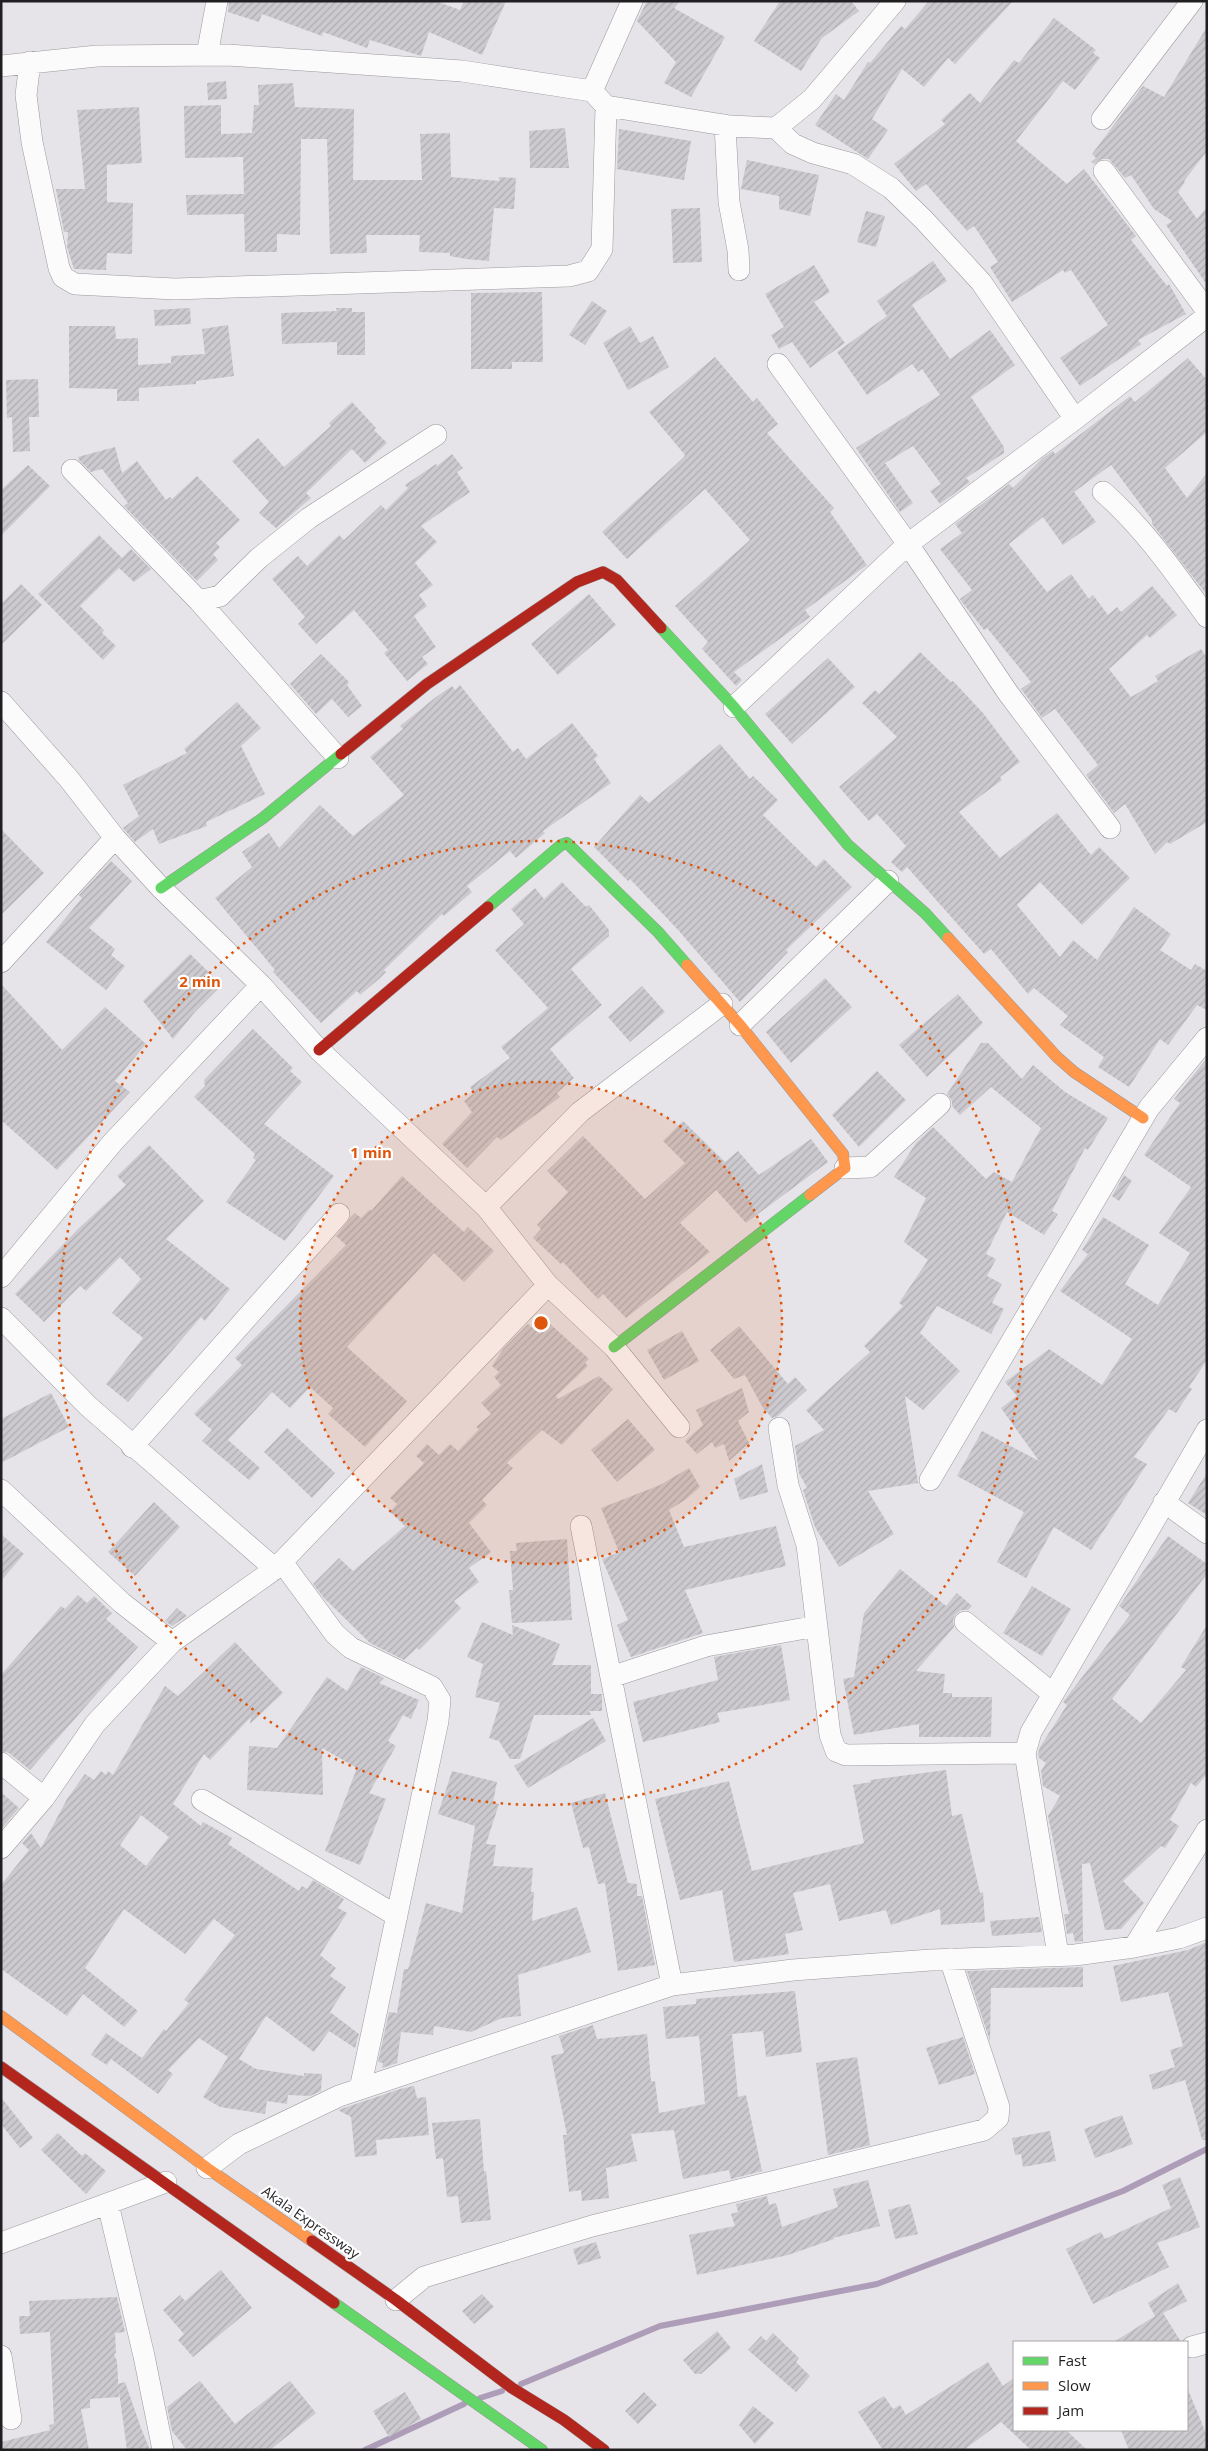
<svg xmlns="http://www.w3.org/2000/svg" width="1208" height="2451" font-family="'Open Sans',sans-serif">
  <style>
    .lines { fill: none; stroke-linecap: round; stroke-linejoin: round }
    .stream { stroke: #ae9db9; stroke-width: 6 }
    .building { fill: url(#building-hatch); fill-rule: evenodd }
    .street-casing { stroke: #9a999c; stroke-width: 22 }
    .fast-casing { stroke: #9a999c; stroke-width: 12 }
    .slow-casing { stroke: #9a999c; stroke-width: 12 }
    .jam-casing { stroke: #9a999c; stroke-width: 12 }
    .street { stroke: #fbfbfc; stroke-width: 21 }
    .fast { stroke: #63d668; stroke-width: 11 }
    .slow { stroke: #ff974d; stroke-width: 11 }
    .jam { stroke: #b3261e; stroke-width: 11 }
    .ring { fill: none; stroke: #de560d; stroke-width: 2.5; stroke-dasharray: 2.5 5 }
    .labels { text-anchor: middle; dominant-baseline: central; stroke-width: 4.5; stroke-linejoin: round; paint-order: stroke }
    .street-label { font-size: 14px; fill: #201e21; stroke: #fff }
    .centre { fill: #de560d; stroke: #fff; stroke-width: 2.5 }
    .ring-label { font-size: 15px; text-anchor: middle; font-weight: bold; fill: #de560d; stroke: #fff; stroke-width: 4.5; stroke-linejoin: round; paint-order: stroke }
  </style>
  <defs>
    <pattern id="building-hatch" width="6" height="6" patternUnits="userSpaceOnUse" patternTransform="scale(1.25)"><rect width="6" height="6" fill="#cccace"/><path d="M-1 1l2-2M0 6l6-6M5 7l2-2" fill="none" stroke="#afadb1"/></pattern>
  </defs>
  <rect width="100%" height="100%" fill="#e6e4e8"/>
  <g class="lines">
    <!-- stream -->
    <path class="stream" d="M521,2384L660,2326L877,2284L1123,2191L1207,2149
      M480,2398L502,2391
      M365,2450L464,2404"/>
  </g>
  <!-- building -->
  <path class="building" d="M229,1H436L460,10L464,1H506L482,55L429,32L421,56L370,40L367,48L323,32L322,36L262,14L259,22L228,12Z
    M647,1H680L674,8L725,37L691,97L664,83L676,62L637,21Z
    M780,1H851L859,11L822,38L801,71L754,41Z
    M929,1H1013L955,64L948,58L924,87L902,69L872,119L888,130L868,159L815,125L836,94L844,100L868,62L870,63L901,26L905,29Z
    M1054,18L1096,50L1093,53L1100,58L1075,90L1063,81L1016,141L1067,184L1084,169L1136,236L1131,240L1167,286L1169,284L1186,314L1138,340L1141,344L1080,386L1060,358L1108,325L1071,270L1065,273L1063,270L1012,302L990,267L998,262L974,226L967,231L926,184L916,191L894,164L945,124L941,120L970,93L980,103L1014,60L1019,63Z
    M1207,27V151L1184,181L1185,182L1178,192L1197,219L1207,207V285L1166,225L1172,221L1154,209L1131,175L1125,178L1109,159H1102L1094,164L1091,162L1096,158L1092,154L1143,86L1164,97Z
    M226,81L227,99L208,100L207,83Z
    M293,83L295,107L354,109L353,180H422L420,134L450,133L451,177L499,181V177L516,178L514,209L494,208L489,261L466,259L450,256V253L419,252L420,235H366L367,253L330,254L327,139H301L300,235L277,234V252H245L244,214L187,215L186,195L244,194L243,157L185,158L184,106L221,105V134L252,133L254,105H259L258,85Z
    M139,107L142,163L107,165V202L133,203L132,254L107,253L106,270L74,269L67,247L68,232H64L56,189H85L77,110Z
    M565,128L569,168H530L529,131Z
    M619,129L691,141L684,180L617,169Z
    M747,160L819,175L810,216L779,209V196L741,189Z
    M700,208L702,262L673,263L671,209Z
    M866,211L885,216L876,247L857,242Z
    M933,261L947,281L912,305L950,359L990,330L1015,365L971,397L1004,447V453L966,478L970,482L940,504L930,491L941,484L913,446L885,463L913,503L900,512L856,448L940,395L922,369L918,372L912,364L867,395L837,352L887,316L877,301Z
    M814,265L830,292L814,302L845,343L810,368L792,342L779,349L771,335L784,327L765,294Z
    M542,292L543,362H512V369H471V293Z
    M592,301L607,311L585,345L569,335Z
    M190,308L191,324L155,326L154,310Z
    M336,308H352V312H365V355H337V342L282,344L281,313L337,311Z
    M228,325L234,376L196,381V384L139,388V401H117V389L69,388V326H115L116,339L138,338V365L171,363V356L205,354L202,329Z
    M630,326L640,343L653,336L669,367L628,390L603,343Z
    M715,357L753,402L757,398L778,424L767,433L834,508L830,512L867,565L805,610L810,617L734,672L742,680L736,686L702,649L708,642L675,606L750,540L705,489L627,559L602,532L683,458L685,455L649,412Z
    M1188,358L1207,380V432L1165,468L1187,498L1207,473V595L1152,524V520L1111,465L1074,492L1096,522L1063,545L1043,517L1009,544L1047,592L1071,574L1089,599L1093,595L1108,615L1117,607L1121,612L1152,586L1177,615L1150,638L1147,635L1109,669L1131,697L1158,681L1155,676L1201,649L1207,658V822L1170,844L1167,842L1155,854L1125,804L1114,813L1086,775L1098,765L1055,709L1042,718L1027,697L1021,689L1031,682L987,628L984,630L962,602L960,599L972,590L940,549L962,533L955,524L1009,484L1013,488L1043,458L1053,451L1055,454L1130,396L1135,402Z
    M38,379L39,417H29L30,451L13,452L12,417L7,418L6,380Z
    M352,402L376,428L374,430L387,443L365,463L352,449L306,493L311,498L276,528L259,513L269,502L232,461L258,438L284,467L331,426L329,423Z
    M115,447L122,473L137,461L166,500L170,497L172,499L197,476L240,520L216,543L220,547L213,554L218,560L197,581L124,506L128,503L102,469L91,472L79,460L78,457Z
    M452,454L463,468L457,472L470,492L421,526L437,542L415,563L433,585L419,595L427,606L414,616L436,647L422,657L428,664L407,681L384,653L388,650L354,610L316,644L298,624L305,617L272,579L298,556L307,566L339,535L344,540L381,505L386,510L408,488L405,485L436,464L437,466Z
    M28,465L50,486L1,536V490Z
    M99,535L122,558L131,549L151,569L134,582L119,568L80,606L104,630L102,633L116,646L103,660L38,594Z
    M21,584L42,605L1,645V604Z
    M589,594L616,625L558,675L531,644Z
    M920,652L951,682L953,681L983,713L1020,762L1000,777L1002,780L959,812L1000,858L1057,813L1091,855L1099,847L1130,878L1082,925L1040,882L1017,905L1060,957L1073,940L1097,960L1134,907L1171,934L1160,950L1191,970L1195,964L1207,971V1010L1197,1005L1168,1045L1160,1039L1129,1087L1098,1067L1104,1057L1060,1025L1068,1016L1034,988L1028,994L991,949L984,954L907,867L902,872L891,862L906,846L877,814L869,821L839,787L897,737L862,703L875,690L879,694Z
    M321,654L349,682L347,685L362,706L348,717L332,699L316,714L290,684Z
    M828,658L855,687L792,744L765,714Z
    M460,685L513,752L518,748L526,759L572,723L598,756L594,759L611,783L543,831L545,833L516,858L510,851L467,886L472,892L444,916L442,914L384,970L386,972L379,979L360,995L357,991L321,1023L273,972L275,970L215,898L252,867L242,852L269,833L279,848L320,805L353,836L404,795L370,757L403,729L400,726L436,697L452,686L455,690Z
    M237,702L261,728L241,746L265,794L206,822L207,826L159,844L153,829L135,842L123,828L139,816L123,785L187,753L184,749Z
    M720,744L750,779L753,776L778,800L763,815L816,867L824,859L852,887L786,950L788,952L740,1002L679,931L630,879L628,881L594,847L640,795L649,803Z
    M1,829L44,873L1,915Z
    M111,861L132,881L89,928L115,949L111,955L125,966L106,990L46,942L82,898L79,895Z
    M562,882L586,907L589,905L609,930V936L571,969L602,1005L550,1049L574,1078L557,1093L560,1097L501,1140L497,1137L467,1168L442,1144L472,1112L464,1101L474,1093L470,1087L510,1058L501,1047L548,1008L495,950L524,924L511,909L535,888L544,899Z
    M190,954L222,985L195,1012L173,1039L143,1001Z
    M825,978L852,1007L791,1063L766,1032Z
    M1,984L62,1050L105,1007L146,1044L115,1081L130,1092L57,1170L1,1120Z
    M642,986L665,1012L630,1042L608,1017Z
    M958,994L983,1023L927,1077L899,1045Z
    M253,1029L293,1068L290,1071L302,1082L264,1124L334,1176L285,1241L226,1202L256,1160L253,1158L255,1154L194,1097L205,1086L204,1080Z
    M981,1043H988L1022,1079L1033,1065L1065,1092L1108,1118L1088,1150L1085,1148L1052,1211L1058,1214L1044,1235L1007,1212L986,1254L996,1259L987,1276L1002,1284L992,1303L1004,1309L991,1334L937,1306L920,1333L960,1371L923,1410L905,1396L918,1483L868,1491L894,1534L839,1567L815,1527L803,1490L807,1488L799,1473L795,1446L824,1430L806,1410L870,1352L864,1346L903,1306L899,1303L928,1260L904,1242L926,1198L894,1177L916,1143L933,1127L986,1179L994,1172L1012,1182L1041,1128L991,1087L960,1115L952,1106V1101L947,1094Z
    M1207,1058V1360L1189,1387L1192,1389L1176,1413L1169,1409L1134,1457L1147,1464L1091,1550L1054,1527L1026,1578L997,1562L1024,1512L957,1476L982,1431L1039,1461L1001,1408L1017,1396L1005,1382L1049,1349L1102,1385L1132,1339L1060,1291L1088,1254L1082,1250L1103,1217L1149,1245L1125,1284L1158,1305L1190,1253L1159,1233L1191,1187L1144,1155L1180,1103L1174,1099Z
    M877,1071L906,1100L859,1147L832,1115Z
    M683,1121L725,1162L738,1151L759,1175L811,1139L828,1162L746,1223L716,1190L680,1223L710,1252L626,1318L603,1294L598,1299L563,1262L561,1264L533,1238L541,1229L537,1225L568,1192L547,1171L583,1136L645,1199L685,1163L663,1141Z
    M149,1145L204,1201L166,1239L230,1289L205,1321L201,1317L128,1402L106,1384L143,1338L112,1313L141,1279L120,1257L86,1291L80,1286L44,1322L15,1294L79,1228L126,1185L117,1176Z
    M1124,1175L1132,1181L1119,1201L1112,1196Z
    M402,1176L464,1232L468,1227L494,1251L464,1282L434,1253L347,1347L407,1401L365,1447L328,1414L333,1408L310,1387L290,1408L272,1392L228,1440L260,1468L249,1480L202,1441L212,1430L194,1414L242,1365L235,1358L346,1245L336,1236L350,1218L355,1213L361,1218L370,1209L371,1211Z
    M549,1323L589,1359L585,1363L588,1366L556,1396L558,1399L599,1376L613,1389L562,1445L542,1430L507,1463L513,1468L482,1500L487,1505L469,1523L491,1552L469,1568L479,1582L454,1601L461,1608L419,1650L417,1648L404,1660L370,1643L324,1598L313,1584L339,1558L353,1571L405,1526L390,1512L397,1504L390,1498L424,1463L416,1456L427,1444L439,1455L450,1444L458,1451L479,1429L476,1427L491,1414L481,1403L501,1385L494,1377L499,1372L492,1366L503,1349L528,1324L540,1334Z
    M739,1326L788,1384L795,1377L807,1390L778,1416L772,1418L763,1408L745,1375L734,1379L710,1350Z
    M682,1331L699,1361L664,1380L647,1350Z
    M742,1388L749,1412L738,1421L749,1443L729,1461L724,1444L715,1448L712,1442L697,1454L685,1441L703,1425L696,1410Z
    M51,1393L69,1427L1,1463V1419Z
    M628,1419L655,1450L617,1482L591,1450Z
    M287,1428L335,1473L312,1498L264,1452Z
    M762,1464L768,1492L740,1500L734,1479Z
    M689,1468L700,1487L685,1500L669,1510L684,1547L776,1526L786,1566L685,1590L703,1633L631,1657L617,1625L628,1620L602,1559L619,1552L601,1508L660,1485Z
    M1207,1473V1515L1188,1503Z
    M154,1502L180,1527L135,1576L108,1552Z
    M1,1534L24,1554L1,1581Z
    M1168,1536L1207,1564V1574L1112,1699L1141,1723L1186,1670L1181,1667L1207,1625V1774L1196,1787L1191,1783L1170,1820L1179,1826L1165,1848L1161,1846L1123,1881L1144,1903L1121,1929L1105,1930L1090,1863L1082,1864L1083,1941L1075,1942L1073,1933L1067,1934L1064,1914H1069L1048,1816L1060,1796L1043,1786L1041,1771L1046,1763L1039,1758L1038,1754L1040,1747L1067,1705L1063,1702L1066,1698L1130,1615L1119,1606Z
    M567,1539L572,1620L512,1623L509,1590H513L510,1551H517L516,1543Z
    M900,1569L946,1606L957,1593L972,1606L968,1610H961L956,1614L953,1620L954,1627L916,1671L945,1674L943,1693H952V1697H992L991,1737H919V1724L854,1735L843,1679L854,1677L864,1613Z
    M1032,1586L1071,1609L1042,1656L1003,1633Z
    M78,1595L87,1603L94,1596L112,1613L106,1619L138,1647L30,1770L9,1753L1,1751V1675L61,1606L65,1609Z
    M177,1608L187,1616L172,1626L165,1621Z
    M482,1622L513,1635L512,1625L560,1644L552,1665H591V1694H602V1711H589L591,1715H534L520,1759H510L499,1741L489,1738L500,1703L475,1697L483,1664L467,1657Z
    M235,1642L283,1693L250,1724L251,1717L210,1760L204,1754L173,1804L201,1826L203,1822L232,1838L228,1844L299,1891L302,1886L307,1889L313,1880L344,1899L338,1908L347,1913L320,1955L336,1968L330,1976L346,1987L330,2012L359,2034L355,2048L329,2031L314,2052L266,2016L239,2059L256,2069L304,2076V2073L322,2074L321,2091L310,2096L288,2095L287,2104L267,2101L265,2114L220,2107L203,2097L228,2057L199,2038L168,2070L173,2074L158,2094L111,2059L107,2065L91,2055L106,2033L142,2058L164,2029L166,2031L189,2003L184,2000L235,1935L214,1919L185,1954L124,1909L85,1968L138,2011L124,2027L83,1994L67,2016L1,1969V1885L29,1850L22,1843L31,1833L41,1848L67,1799L85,1774L94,1780L101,1771L106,1775L108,1771L113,1775L165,1686L178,1696ZM141,1815L169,1837L146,1866L120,1845Z
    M781,1645L790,1700L717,1713L720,1722L643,1742L633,1702L718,1680L714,1657Z
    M361,1667L384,1678L379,1683L419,1700L411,1719L403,1715L388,1741L396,1746L369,1793L386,1799L360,1865L325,1851L357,1768L322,1748L323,1795L247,1790L249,1746L277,1748L327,1677L347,1691Z
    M593,1718L606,1741L528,1788L514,1766Z
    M946,1770L952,1816L962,1814L980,1893L983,1892L985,1922L941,1925L940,1909L891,1925L886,1910L839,1921L830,1884L793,1893L803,1930L785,1934L789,1954L734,1962L722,1890L680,1900L655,1799L729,1781L752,1871L864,1843L853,1785L871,1782L870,1780Z
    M452,1771L497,1782L493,1802L499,1804L486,1844L496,1845L493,1866L533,1868L531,1892H534L532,1921L577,1907L591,1952L518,1975L521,2016L502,2018L471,2032L434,2026L433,2035L401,2032L397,2063L382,2068L383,2063L378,2062L389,2012L397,2013L404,1969H408L426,1903L462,1913L475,1826L438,1814Z
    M1,1792L19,1808L1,1829Z
    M605,1793L628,1883L637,1884V1896H642L655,1965L618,1971L605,1883L598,1884L589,1847L583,1848L571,1803Z
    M1039,1917L1042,1932L992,1936L990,1921Z
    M1207,1942V2140H1202L1185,2080L1153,2090L1149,2075L1175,2067L1170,2050L1183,2046L1168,1992L1121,2002L1113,1966L1188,1950Z
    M1083,1967V1987L991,1988L990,2041L967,1971Z
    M795,1991L802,2052L766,2057L763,2031L732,2034L738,2097L746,2095L762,2171L731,2179L729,2170L683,2179L674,2130L631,2134L637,2161L606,2168L609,2198L582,2201L581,2190L569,2192L563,2135H567L551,2056L564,2053L559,2036L593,2025L597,2039L647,2034L651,2081H655L659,2113L705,2104L699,2036L666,2039L663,2007L696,2004V1999Z
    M963,2037L975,2074L939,2085L926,2048Z
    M857,2057L870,2145L828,2155L816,2063Z
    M414,2086L417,2098L426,2097L429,2135L376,2140L377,2155L355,2157L351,2117L338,2110L400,2089Z
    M1,2097L33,2138L20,2148L1,2124Z
    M1122,2115L1133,2144L1095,2158L1084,2129Z
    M480,2119L484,2172L486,2171L491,2220L461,2223L458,2196L447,2197L443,2158L436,2159L432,2123Z
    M1050,2131L1056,2161L1023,2167L1021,2154L1015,2155L1012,2138Z
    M58,2133L82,2156L85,2153L106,2171L86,2194L41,2150Z
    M1180,2177L1200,2227L1157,2243L1169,2267L1093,2304L1066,2249L1101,2232L1105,2239L1171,2208L1162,2185Z
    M868,2180L880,2226L833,2238L834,2239L788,2255L697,2275L689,2235L735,2226L731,2214L738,2212L736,2204L767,2196L769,2205L776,2203L782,2227L838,2207L833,2189Z
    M910,2204L918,2234L895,2239L888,2210Z
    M596,2242L601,2258L578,2265L573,2249Z
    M221,2270L252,2308L193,2357L178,2340L184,2334L163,2310L180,2295L185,2301Z
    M1178,2283L1187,2301L1163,2313L1181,2342H1114L1155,2316L1148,2303Z
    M482,2294L494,2307L474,2324L462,2311Z
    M117,2297L125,2332L115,2333L116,2353L114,2354L117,2361L119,2397L90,2399V2408L81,2409L89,2450H1V2442L50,2430L49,2425L54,2424L50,2332L20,2334L19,2316H30L29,2301Z
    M717,2331L731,2348L701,2374H695L683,2360Z
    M773,2333L799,2358L796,2362L810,2376L796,2392L748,2350L761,2336L766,2341Z
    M988,2362L1003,2386L1014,2378V2430H1066L1087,2450H1031L1001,2422L964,2450H883L858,2412L884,2396L893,2409L900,2405L906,2415Z
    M200,2381L235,2424L290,2381L316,2413L270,2450H187L172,2431L167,2407Z
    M125,2382L141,2428L150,2450H127L118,2384Z
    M1187,2387L1207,2436V2450H1129L1121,2430H1187Z
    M405,2392L421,2419L389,2437L373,2411Z
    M644,2392L657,2405L638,2424L625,2411Z
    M753,2406L774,2423L755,2444L739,2425Z"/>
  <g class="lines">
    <!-- street casing -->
    <g class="street-casing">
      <path id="street" d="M207,55L217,1
        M30,62L26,95L32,142L59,268L63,277L75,284L175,289L569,276L588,271L602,249L606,106
        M1,66L97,56L228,55L462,71L592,91L606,106L730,126L776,128L812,99L895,1
        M592,91L632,1
        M1102,119L1192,1
        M725,125L729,202L738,250L739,270
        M776,128L793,144L813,153L853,164L891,188L924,220L981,282L1075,419
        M1104,171L1207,311
        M778,364L908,544L1008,693L1110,828
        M72,470L199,601L338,758
        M1103,492C1145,529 1175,573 1207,617
        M199,601L220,596L259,558L309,518L436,435
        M1,702L69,779L115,838L161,888L261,985L319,1050L486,1207L548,1285
        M734,707L908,544L1075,419L1207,316
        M1,962L115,838
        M740,1025L888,881
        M845,1168L870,1167L940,1104
        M486,1207L580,1112L722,1004
        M1,1277L113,1142L261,985
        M1,1318L88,1406L275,1569
        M779,1428L788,1485L807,1545L830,1735L836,1751L846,1755L1025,1753
        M132,1447L339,1214
        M930,1480L1149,1108L1207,1038
        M1,1490L122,1603L172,1642
        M1164,1502L1207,1533
        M581,1526L672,1985
        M282,1562L335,1634L351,1648L432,1687L440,1700L438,1721L360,2089
        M965,1622L1053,1694
        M611,1677L706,1646L817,1626
        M1,1763L44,1798
        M202,1800L397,1916
        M1,1848L44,1798L95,1724L172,1642L275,1569L548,1285L614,1347L679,1427
        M1134,1947L1207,1830
        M1058,1955L1025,1753L1031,1732L1207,1430
        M207,2168L239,2144L339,2096L672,1985L793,1970L931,1960L1075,1955L1134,1947L1179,1938L1207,1928
        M108,2204L144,2356L163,2450
        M1,2243L166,2182
        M396,2300L424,2277L592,2226L984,2130L998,2118L999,2107L950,1959
        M1192,2347L1207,2343
        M1,2356L11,2419"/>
    </g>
    <!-- fast casing -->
    <g class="fast-casing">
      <path id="fast" d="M661,628L734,707L848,845L925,913L948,938
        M161,888L263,818L341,754
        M488,907L561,845L567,843L658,932L687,965
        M614,1347L810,1195
        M334,2303L542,2450"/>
    </g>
    <!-- slow casing -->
    <g class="slow-casing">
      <path id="slow" d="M948,938L1057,1057L1074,1072L1143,1118
        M687,965L740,1025L843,1154L845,1168L810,1195
        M1,2016L207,2168L312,2241"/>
    </g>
    <!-- jam casing -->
    <g class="jam-casing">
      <path id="jam" d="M341,754L427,684L577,582L603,572L617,580L661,628
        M319,1050L488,907
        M1,2067L334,2303
        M312,2241L396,2300L512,2388L564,2420L604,2450"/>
    </g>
    <!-- street -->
    <use href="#street" class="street"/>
    <!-- fast -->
    <use href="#fast" class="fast"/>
    <!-- slow -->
    <use href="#slow" class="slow"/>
    <!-- jam -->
    <use href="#jam" class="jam"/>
  </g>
  <!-- distance rings -->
  <circle cx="541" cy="1323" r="241" fill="#de560d" fill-opacity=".12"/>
  <g class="ring">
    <circle cx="541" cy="1323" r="241"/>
    <circle cx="541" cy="1323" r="482"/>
  </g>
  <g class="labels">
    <!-- street labels -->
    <g class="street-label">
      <text transform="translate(311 2222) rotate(35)">Akala Expressway</text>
    </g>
  </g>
  <circle cx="541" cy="1323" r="8" class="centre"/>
  <g class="ring-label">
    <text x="200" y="987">2 min</text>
    <text x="371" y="1158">1 min</text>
  </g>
  <!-- border -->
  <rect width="1208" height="2451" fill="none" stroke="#201e21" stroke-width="5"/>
  <!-- legend -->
  <rect x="1013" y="2341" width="175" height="90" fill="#ffffff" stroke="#a6a5a6"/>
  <rect x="1023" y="2357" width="25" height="8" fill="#63d668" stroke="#a6a5a6"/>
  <text x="1058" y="2366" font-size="15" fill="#201e21">Fast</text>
  <rect x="1023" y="2382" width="25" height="8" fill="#ff974d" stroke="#a6a5a6"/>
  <text x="1058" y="2391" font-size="15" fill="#201e21">Slow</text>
  <rect x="1023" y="2407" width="25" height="8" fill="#b3261e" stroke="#a6a5a6"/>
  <text x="1058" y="2416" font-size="15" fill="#201e21">Jam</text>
</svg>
